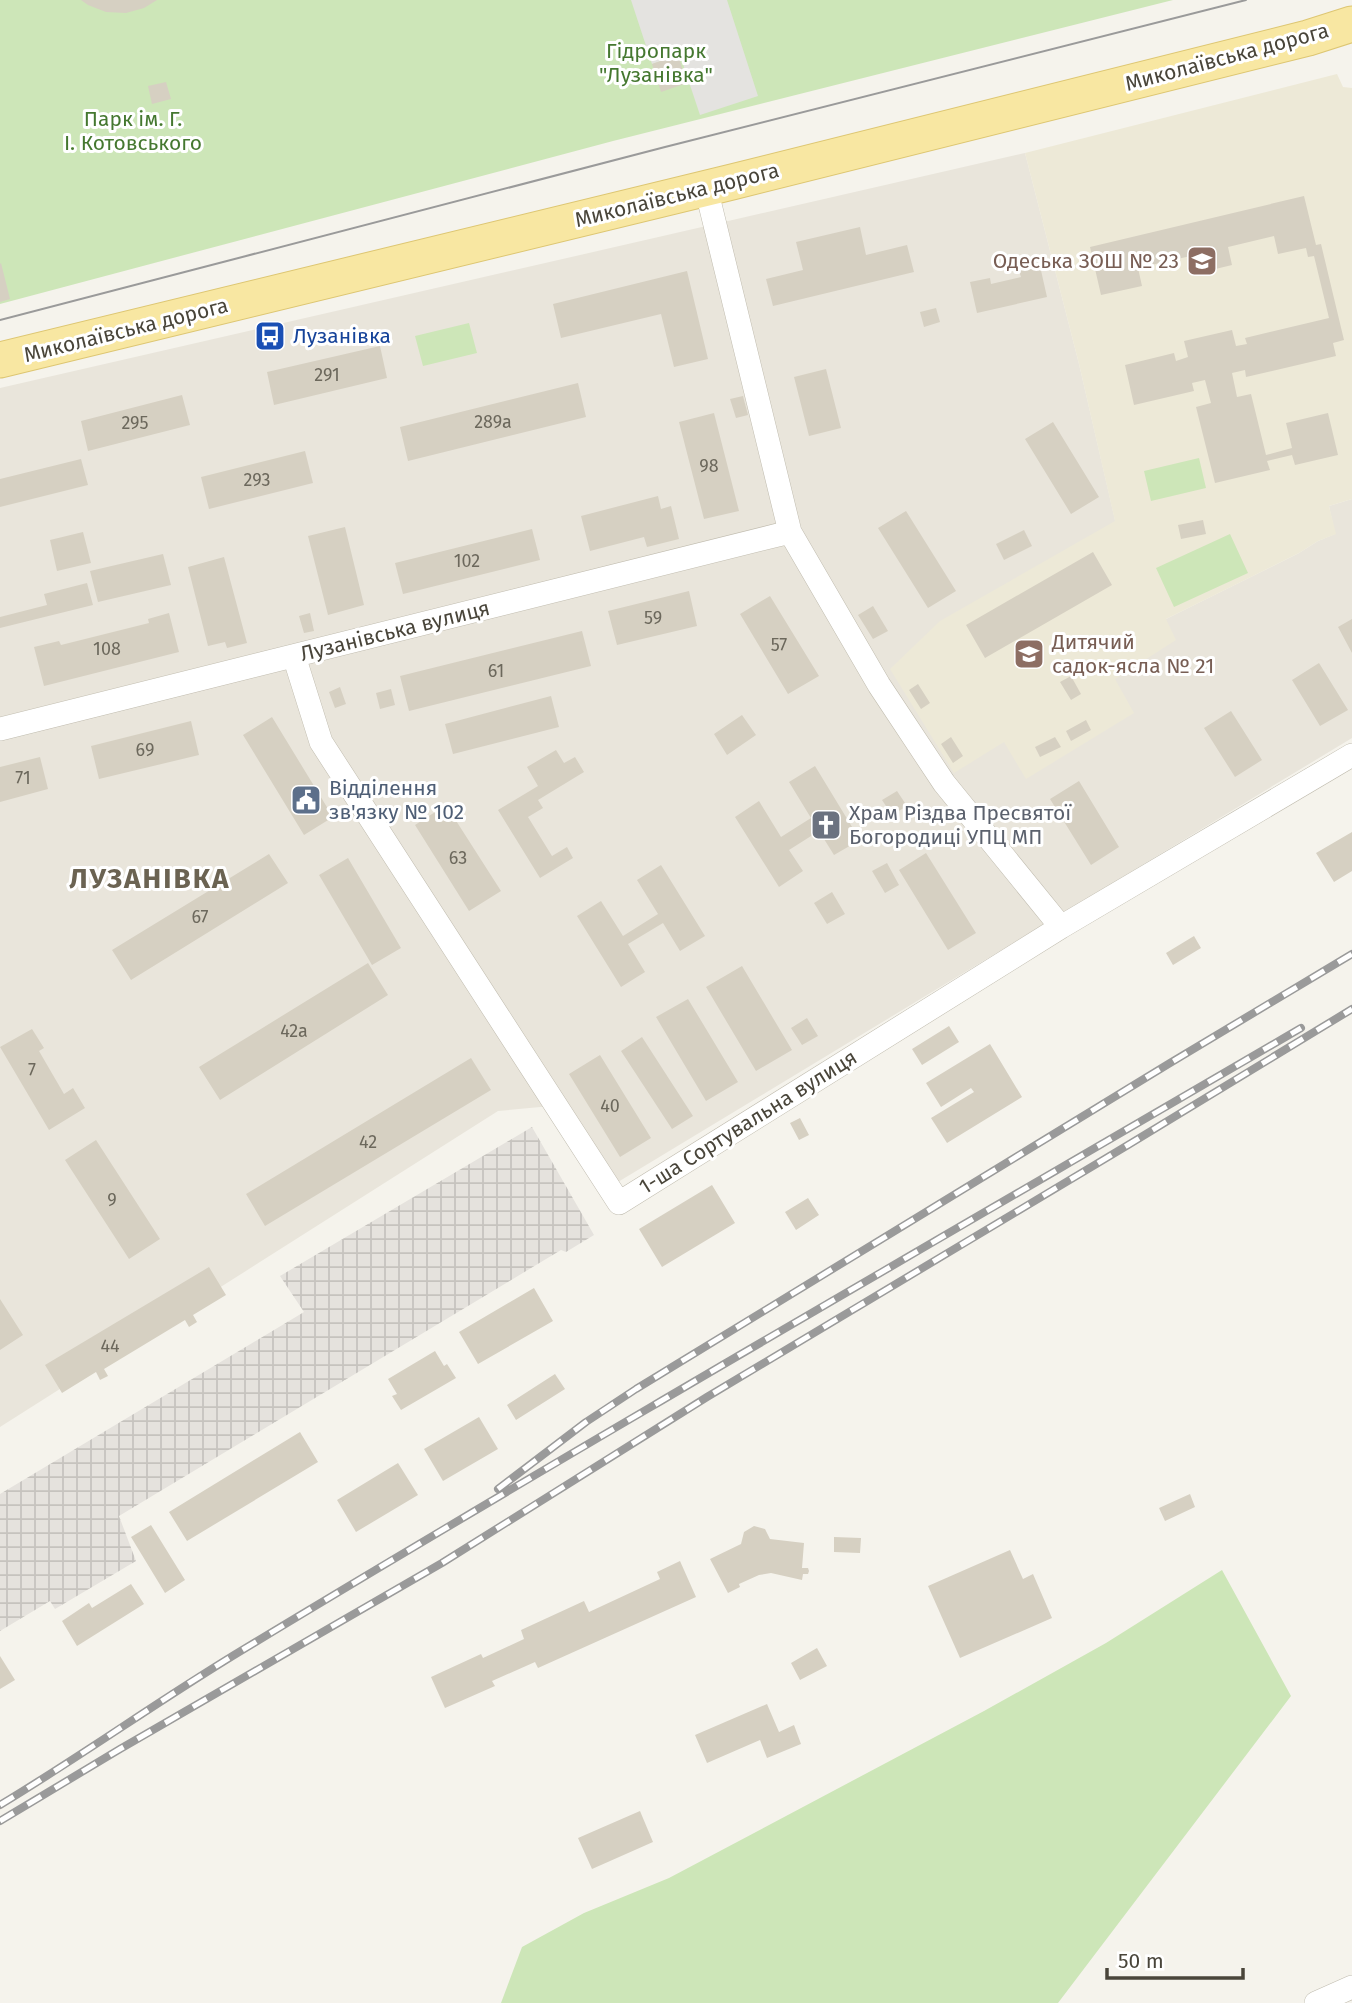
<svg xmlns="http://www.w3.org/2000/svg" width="1352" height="2003" font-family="'Fira Sans',sans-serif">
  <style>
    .residential { fill: #e9e5db }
    .industrial { fill: url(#industrial-grid) }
    .education { fill: #ede9d7 }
    .green { fill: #cde6b8 }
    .parking { fill: #e4e3e0 }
    .building { fill: #d6d0c2 }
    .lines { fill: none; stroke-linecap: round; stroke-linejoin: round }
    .street-casing { stroke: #c0bcaf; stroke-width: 24 }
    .primary-casing { stroke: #ddc672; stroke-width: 37 }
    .street { stroke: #fff; stroke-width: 23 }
    .primary { stroke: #f8e7a2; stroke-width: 35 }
    .tram { stroke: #9a9a9a; stroke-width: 2 }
    .rail-casing { stroke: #9a9a9a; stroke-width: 8 }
    .rail { stroke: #fff; stroke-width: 5; stroke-dasharray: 16; stroke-linecap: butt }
    .labels { text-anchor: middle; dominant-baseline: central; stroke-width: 6; stroke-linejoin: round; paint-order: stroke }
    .number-label { font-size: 18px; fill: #6c685c }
    .park-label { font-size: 21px; fill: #457830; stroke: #fff }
    .street-label { font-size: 21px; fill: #49453a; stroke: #fff }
    .education-label { font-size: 21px; fill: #785e54; stroke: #fff; text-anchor: end }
    .transit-label { font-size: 21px; fill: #164399; stroke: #fff; text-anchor: start }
    .service-label { font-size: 21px; fill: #4e5e75; stroke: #fff; text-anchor: start }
    .worship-label { font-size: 21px; fill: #5b616d; stroke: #fff; text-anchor: start }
    .district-label { font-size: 28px; font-weight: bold; letter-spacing: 2px; fill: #6b6352; stroke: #fff }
  </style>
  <defs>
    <pattern id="industrial-grid" width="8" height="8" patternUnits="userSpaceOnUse" patternTransform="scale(1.75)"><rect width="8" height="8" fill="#e5e2dd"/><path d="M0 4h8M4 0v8" fill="none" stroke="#c6c3be"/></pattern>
  </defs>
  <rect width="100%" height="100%" fill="#f5f3ec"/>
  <!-- residential -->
  <path class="residential" d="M1025,153L1079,364L1121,546L1166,619L1299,553L1318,541L1335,534L1329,506L1352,499V738L618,1182L562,1105L498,1111L0,1427V388Z"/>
  <!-- industrial -->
  <path class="industrial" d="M532,1127L594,1235L566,1252L561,1250L119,1516L136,1561L55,1609L50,1601L0,1631V1494L304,1312L280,1276Z"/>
  <!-- education -->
  <path class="education" d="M1337,74L1343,87L1352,88V499L1329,506L1336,534L1318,541L1299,553L1166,619L1176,640L1115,679L1134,713L1026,779L1004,742L954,773L890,669L940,621L1115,521L1079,364L1025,153Z"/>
  <!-- green -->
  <path class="green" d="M0,0H1173L613,141L0,304Z
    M469,323L477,353L423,366L415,336Z
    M1199,458L1206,488L1151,501L1144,471Z
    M1230,534L1248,573L1174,607L1156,568Z
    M1222,1570L1291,1696L1058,2003H501L522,1947L584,1913L669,1878L984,1711L1106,1643Z"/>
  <!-- parking -->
  <path class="parking" d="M631,0H727L758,96L700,115L680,55L652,64Z"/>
  <!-- building -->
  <path class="building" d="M81,0H157L144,8L126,13L106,12L88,5Z
    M678,55L687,83L661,92L652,64Z
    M166,82L171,99L152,104L148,86Z
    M1304,196L1316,245L1321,244L1344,340L1333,343L1336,356L1246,377L1245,370L1232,373L1237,397L1251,394L1266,455L1292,448L1286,423L1328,413L1338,455L1295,465L1292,455L1267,461L1270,470L1215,483L1196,407L1211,403L1205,380L1192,383L1194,391L1134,405L1125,365L1174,353L1176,361L1188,357L1184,341L1232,330L1236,346L1247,344L1245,338L1329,318L1314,256L1308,257L1306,248L1278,254L1274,236L1228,247L1232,265L1199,273L1195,255L1138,268L1142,286L1101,295L1090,247Z
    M860,227L866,255L907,245L914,272L773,306L766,279L803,270L796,242Z
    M1,263L10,299L0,302V264Z
    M1040,266L1047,297L977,313L970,282L990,278L991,284L1021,277L1019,271Z
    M687,271L708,359L674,367L661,314L561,338L553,304Z
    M936,308L940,322L924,327L920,312Z
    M380,346L387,378L274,405L267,372Z
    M826,369L841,428L809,436L794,377Z
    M578,383L586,417L408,461L400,427Z
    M182,395L190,425L88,451L81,421Z
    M743,396L748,415L736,418L730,399Z
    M714,413L739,511L704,519L679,422Z
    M1053,422L1099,497L1071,514L1025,439Z
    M305,451L313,483L209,509L201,477Z
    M81,459L88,485L0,507V479Z
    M658,496L661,509L671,506L679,539L647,547L644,537L590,551L581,516Z
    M906,511L956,591L928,608L878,528Z
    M1203,520L1206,534L1181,539L1178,525Z
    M345,527L364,605L328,615L308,536Z
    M532,529L540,560L403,594L395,563Z
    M1024,530L1032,546L1004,560L996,544Z
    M83,532L91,563L57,571L50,540Z
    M1093,552L1112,585L985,658L966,625Z
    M163,554L171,585L98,602L90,571Z
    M224,557L247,643L227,648L225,642L208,646L188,567Z
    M87,583L93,605L0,628V617L47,605L44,594Z
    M689,591L697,626L617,645L608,611Z
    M770,596L819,676L788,694L740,614Z
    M873,606L888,631L873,639L858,615Z
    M169,613L179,652L44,686L34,647L59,641L61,645L149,623L148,619Z
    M310,613L314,631L304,633L299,616Z
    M1352,619V653L1338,627Z
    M582,631L591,666L409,711L400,676Z
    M1319,663L1348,710L1320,726L1292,680Z
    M1071,676L1081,694L1071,700L1060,682Z
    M918,684L930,703L921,709L909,690Z
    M340,687L346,704L335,708L329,692Z
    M391,689L395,705L380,709L376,693Z
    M551,696L559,727L453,754L445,724Z
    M1231,711L1262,760L1235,777L1204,728Z
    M742,715L756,735L727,755L714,734Z
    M272,717L333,817L304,835L243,735Z
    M1086,720L1091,730L1071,741L1066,731Z
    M191,721L199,755L99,779L91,746Z
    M951,737L963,756L953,763L941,744Z
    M1055,737L1061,747L1040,757L1035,747Z
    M556,750L564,763L575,757L584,772L538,800L543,808L528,817L552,856L567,847L573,858L540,878L498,810L538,786L527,767Z
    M40,757L48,789L0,802V767Z
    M815,766L860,840L834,855L819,831L789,850L803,871L779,887L735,817L759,801L781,837L811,818L789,782Z
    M1079,781L1119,847L1091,865L1050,799Z
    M897,791L907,806L892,815L882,800Z
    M446,805L501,891L469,911L415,825Z
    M1352,832V871L1334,882L1316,853Z
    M926,853L976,933L948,950L899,870Z
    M269,854L288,883L131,980L112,950Z
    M348,858L401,948L372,965L319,875Z
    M887,863L899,885L885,893L872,871Z
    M661,865L705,936L680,951L663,923L628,944L645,972L621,987L577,916L601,901L623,936L658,914L637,880Z
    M832,892L845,914L827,924L814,903Z
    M1194,936L1201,948L1173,965L1166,953Z
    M368,963L388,995L220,1100L199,1067Z
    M742,966L792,1050L756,1071L706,987Z
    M688,999L738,1082L706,1101L656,1017Z
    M807,1018L818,1036L802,1045L791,1028Z
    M949,1026L959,1042L922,1065L912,1049Z
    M32,1029L44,1048L39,1051L64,1094L73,1088L85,1108L49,1130L0,1047Z
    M642,1037L693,1116L672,1129L621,1051Z
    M990,1044L1022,1097L947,1143L931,1118L974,1092L971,1088L941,1107L926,1083Z
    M600,1055L651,1138L620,1157L569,1074Z
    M471,1058L491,1090L265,1226L246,1194Z
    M800,1118L809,1135L799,1140L790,1123Z
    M96,1140L160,1239L129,1259L65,1160Z
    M712,1185L735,1223L662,1267L639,1229Z
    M808,1198L819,1215L796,1230L785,1212Z
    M209,1267L226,1295L193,1315L197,1322L189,1327L185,1320L104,1369L108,1376L100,1380L96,1372L62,1393L45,1365Z
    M534,1288L553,1321L478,1364L459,1332Z
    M0,1299L23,1335L0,1350Z
    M435,1351L444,1366L447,1364L456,1378L401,1410L392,1396L397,1394L388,1379Z
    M555,1374L565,1389L516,1420L507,1405Z
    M479,1417L498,1449L443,1481L424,1449Z
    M300,1432L318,1462L187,1541L169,1512Z
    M398,1463L418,1495L356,1532L337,1500Z
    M1190,1494L1195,1507L1165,1521L1159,1508Z
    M151,1525L185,1580L165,1593L131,1537Z
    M754,1526L765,1529L770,1539L804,1543L802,1568H808L809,1571L808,1574H803L802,1580L771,1573L759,1575L739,1584L740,1587L728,1593L710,1559L741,1544L744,1532Z
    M834,1537L861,1538L860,1553L834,1552Z
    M1010,1550L1023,1579L1033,1574L1052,1618L960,1658L928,1586Z
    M680,1561L696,1597L538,1668L535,1662L492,1681L495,1686L445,1708L431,1677L481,1654L483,1658L524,1639L521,1630L584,1601L589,1612L660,1579L657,1572Z
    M131,1584L144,1604L77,1646L62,1621L89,1603L92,1608Z
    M817,1648L827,1666L800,1680L791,1663Z
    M0,1656L15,1680L0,1689Z
    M767,1704L779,1732L794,1725L801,1744L767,1758L760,1740L707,1763L695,1735Z
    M640,1811L653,1842L592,1869L578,1838Z"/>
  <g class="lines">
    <!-- street casing -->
    <g class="street-casing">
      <path id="street" d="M706,188L790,532L879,685L944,783L1061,927
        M294,656L321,742L619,1203L1061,927L1352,755
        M0,729L790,532
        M1316,2003L1352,1987"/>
    </g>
    <!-- primary casing -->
    <g class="primary-casing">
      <path id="primary" d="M0,360L732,182L1308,38L1352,24"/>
    </g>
    <!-- street -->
    <use href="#street" class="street"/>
    <!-- primary -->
    <use href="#primary" class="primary"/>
    <!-- tram -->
    <path class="tram" d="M0,320L665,147L1246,0"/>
    <!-- rail casing -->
    <g class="rail-casing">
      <path id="rail" d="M498,1489L586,1422L636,1389L1170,1063L1352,954
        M0,1805C83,1755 161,1699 244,1649C593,1438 948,1234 1301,1028
        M0,1821L120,1749L442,1563L707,1397L1128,1145L1352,1009"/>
    </g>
    <!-- rail -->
    <use href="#rail" class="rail"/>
  </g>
  <!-- icons -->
  <defs>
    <g id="school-square" transform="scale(1.575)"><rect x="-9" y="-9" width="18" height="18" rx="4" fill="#8d6e63" stroke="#fff"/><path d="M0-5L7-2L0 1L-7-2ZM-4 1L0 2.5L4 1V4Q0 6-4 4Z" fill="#fff"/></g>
    <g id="bus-square" transform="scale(1.575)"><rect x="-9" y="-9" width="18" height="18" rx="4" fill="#1a4fb4" stroke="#fff"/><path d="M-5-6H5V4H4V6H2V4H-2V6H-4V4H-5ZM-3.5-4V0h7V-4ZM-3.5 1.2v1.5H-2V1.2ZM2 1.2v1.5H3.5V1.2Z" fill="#fff"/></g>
    <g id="civic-square" transform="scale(1.575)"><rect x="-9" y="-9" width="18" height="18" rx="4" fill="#5c6f8a" stroke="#fff"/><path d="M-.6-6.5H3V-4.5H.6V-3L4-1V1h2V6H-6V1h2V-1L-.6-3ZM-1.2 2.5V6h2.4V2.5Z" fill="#fff"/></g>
    <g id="church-square" transform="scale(1.575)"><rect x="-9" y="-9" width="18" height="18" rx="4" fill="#6b7280" stroke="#fff"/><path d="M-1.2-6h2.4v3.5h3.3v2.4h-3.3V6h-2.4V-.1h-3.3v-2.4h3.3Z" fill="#fff"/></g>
  </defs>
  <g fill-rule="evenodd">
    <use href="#school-square" x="1202" y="261"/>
    <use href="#bus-square" x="270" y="336"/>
    <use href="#school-square" x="1029" y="654"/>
    <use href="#civic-square" x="306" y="800"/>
    <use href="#church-square" x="826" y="825"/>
  </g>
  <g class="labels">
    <!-- number labels -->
    <g class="number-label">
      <text x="327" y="375">291</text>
      <text x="493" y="422">289а</text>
      <text x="135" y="423">295</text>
      <text x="709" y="466">98</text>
      <text x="257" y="480">293</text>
      <text x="467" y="561">102</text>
      <text x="653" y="618">59</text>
      <text x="779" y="645">57</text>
      <text x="107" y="649">108</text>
      <text x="496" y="671">61</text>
      <text x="145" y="750">69</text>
      <text x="23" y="778">71</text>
      <text x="458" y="858">63</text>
      <text x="200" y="917">67</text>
      <text x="294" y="1031">42а</text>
      <text x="32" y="1070">7</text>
      <text x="610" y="1106">40</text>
      <text x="368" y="1142">42</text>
      <text x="112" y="1200">9</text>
      <text x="110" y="1346">44</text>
    </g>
    <!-- park labels -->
    <g class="park-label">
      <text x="656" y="51">Гідропарк<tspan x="656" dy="24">"Лузанівка"</tspan></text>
      <text x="133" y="119">Парк ім. Г.<tspan x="133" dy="24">І. Котовського</tspan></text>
    </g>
    <!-- street labels -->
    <g class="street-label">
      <text transform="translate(1227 57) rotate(-15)">Миколаївська дорога</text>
      <text transform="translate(677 195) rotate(-14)">Миколаївська дорога</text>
      <text transform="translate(126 330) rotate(-14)">Миколаївська дорога</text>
      <text transform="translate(395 631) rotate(-14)">Лузанівська вулиця</text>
      <text transform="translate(748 1122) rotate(-32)">1-ша Сортувальна вулиця</text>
    </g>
    <!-- education labels -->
    <g class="education-label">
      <text x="1179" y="261">Одеська ЗОШ № 23</text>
      <text x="1052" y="642" text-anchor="start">Дитячий<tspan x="1052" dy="24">садок-ясла № 21</tspan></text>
    </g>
    <!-- transit labels -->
    <g class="transit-label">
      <text x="293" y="336">Лузанівка</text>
    </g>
    <!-- service labels -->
    <g class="service-label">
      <text x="329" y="788">Відділення<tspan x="329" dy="24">зв'язку № 102</tspan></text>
    </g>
    <!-- worship labels -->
    <g class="worship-label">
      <text x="849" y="813">Храм Різдва Пресвятої<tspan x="849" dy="24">Богородиці УПЦ МП</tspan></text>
    </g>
    <!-- district labels -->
    <g class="district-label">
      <text x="150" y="878">ЛУЗАНІВКА</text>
    </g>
  </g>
  <!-- scale -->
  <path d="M1107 1968v10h136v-10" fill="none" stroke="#49453a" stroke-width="3.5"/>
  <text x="1118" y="1968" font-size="21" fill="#49453a" stroke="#ffffff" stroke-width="5" paint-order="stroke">50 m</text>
</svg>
